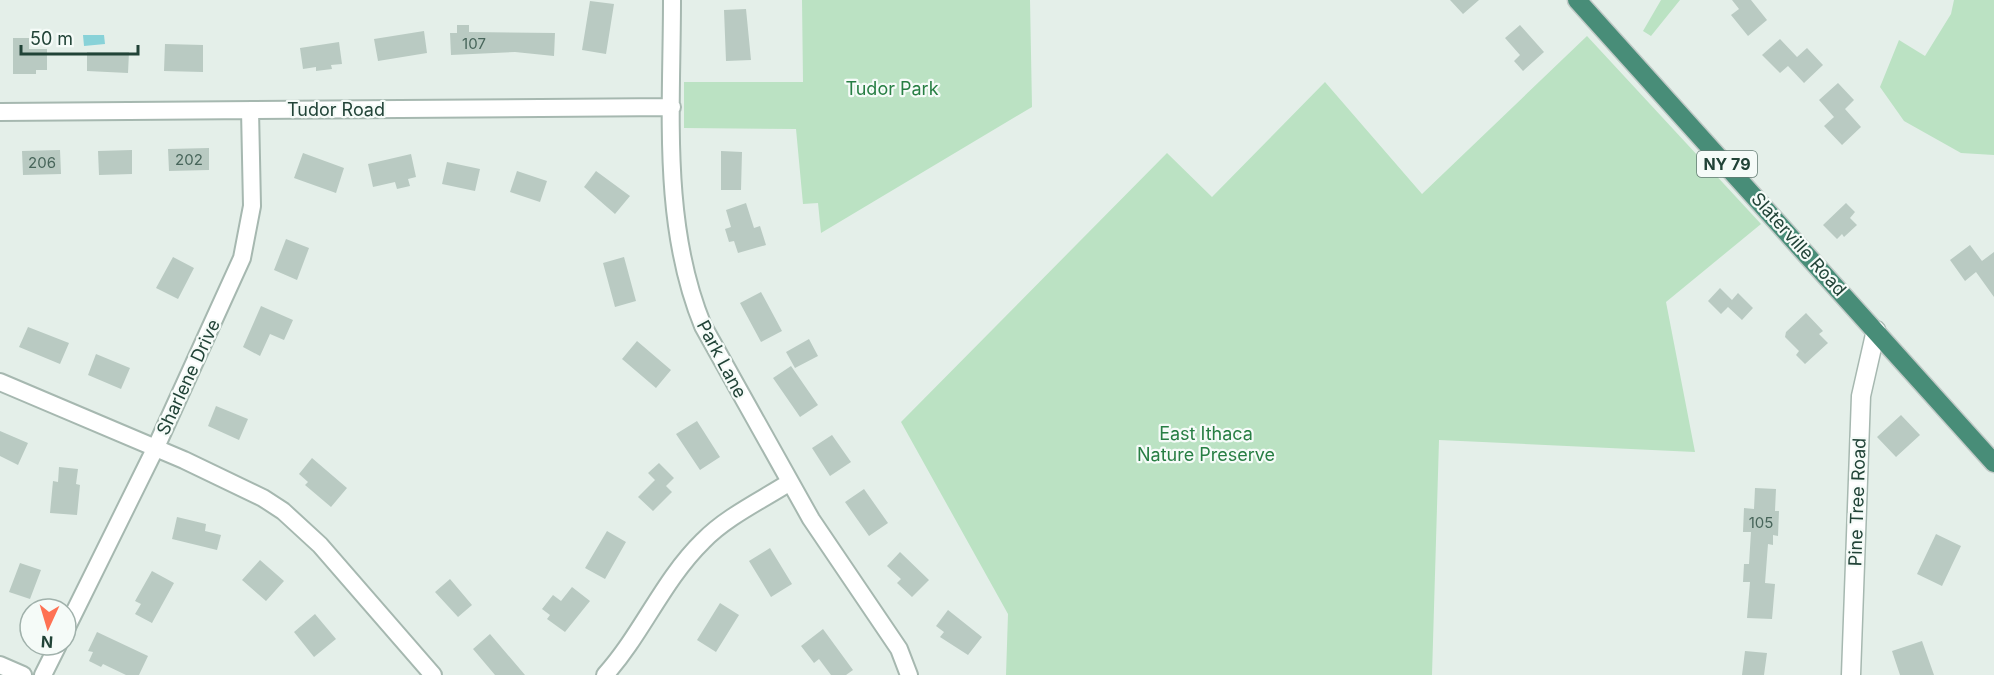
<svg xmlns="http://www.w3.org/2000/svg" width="1994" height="675" font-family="Inter,sans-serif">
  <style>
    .green { fill: #bbe2c3 }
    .water { fill: #88d2d8 }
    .building { fill: #b9cac2 }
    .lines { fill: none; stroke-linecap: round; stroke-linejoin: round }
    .minor-casing { stroke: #a6b8b0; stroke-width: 20 }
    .tertiary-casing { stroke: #a6b8b0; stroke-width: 21 }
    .trunk-casing { stroke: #c1cac7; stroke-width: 21 }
    .minor { stroke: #fff; stroke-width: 16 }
    .tertiary { stroke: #fff; stroke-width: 18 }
    .trunk { stroke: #488d78; stroke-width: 18 }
    .labels { text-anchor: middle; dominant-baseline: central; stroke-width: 4.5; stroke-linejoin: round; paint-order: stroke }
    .number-label { font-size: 15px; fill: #47655a }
    .shield { fill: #f5fbf8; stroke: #617a71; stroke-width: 1.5 }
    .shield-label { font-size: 16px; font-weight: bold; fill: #214337 }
    .park-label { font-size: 18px; fill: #277e43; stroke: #f5fbf8 }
    .street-label { font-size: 18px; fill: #214337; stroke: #f5fbf8 }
  </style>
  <rect width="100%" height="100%" fill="#e4efe9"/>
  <!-- green -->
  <path class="green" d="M802,0H1030L1032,107L821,233L818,203L803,204L796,129L684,128V82H803Z
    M1661,0H1680L1651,36L1643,31Z
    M1954,0H1994V155L1961,153L1904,121L1880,87L1899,40L1925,56L1951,14Z
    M1587,36L1761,224L1666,302L1695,452L1439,440L1432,675H1006L1008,614L901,422L1167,153L1212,197L1325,82L1422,194Z"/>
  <!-- water -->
  <path class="water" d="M83,35H104L105,44L84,46Z"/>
  <!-- building -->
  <path class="building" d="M1450,0H1479L1463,14Z
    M1732,0H1751L1767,20L1748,36L1731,15L1739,9Z
    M590,1L614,4L606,54L582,50Z
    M746,9L751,60L726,61L724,10Z
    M457,25H469V32L555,33L554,56L515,52L451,55L450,33H457Z
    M1520,25L1544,52L1523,71L1514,61L1520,55L1505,38Z
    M424,31L427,53L378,61L374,39Z
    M13,38H29V49H47V70H36V74H13Z
    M1780,39L1797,57L1807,48L1823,65L1804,83L1788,66L1780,73L1762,55Z
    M339,42L342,64L331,65L332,69L316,71V67L303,69L300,48Z
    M165,44L203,45V72L164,71Z
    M87,52H129L128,73L87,71Z
    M1838,83L1854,100L1845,109L1861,127L1842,145L1824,126L1834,117L1819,100Z
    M209,148V170L169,171L168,149Z
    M60,150L61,174L23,175L22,151Z
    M132,150V174L99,175L98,151Z
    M721,151L742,152L741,190H721Z
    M303,153L344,168L336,193L294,178Z
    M411,154L416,177L408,179L410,186L397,189L395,182L373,187L368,164Z
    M447,162L480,169L475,191L442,184Z
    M517,171L547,181L540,202L510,192Z
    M596,171L630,196L615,214L584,187Z
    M746,203L754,228L760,226L766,245L738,253L734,241L729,242L725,229L731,227L726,210Z
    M1846,203L1855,212L1850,218L1857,225L1844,237L1842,234L1837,239L1823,225Z
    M286,239L309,248L297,280L274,270Z
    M1970,245L1982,261L1994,252V297L1976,272L1965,281L1950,260Z
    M173,257L194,268L178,299L156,288Z
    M624,257L636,301L615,307L603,263Z
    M1720,288L1732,300L1738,293L1753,308L1742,320L1728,307L1721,314L1708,301Z
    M761,292L782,331L761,342L740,303Z
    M261,306L293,320L284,340L270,334L260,356L243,347Z
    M1806,313L1823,331L1819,334L1828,343L1805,364L1796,355L1799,351L1785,337L1786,332Z
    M28,327L69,343L60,364L19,347Z
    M809,339L818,356L795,368L786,352Z
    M637,341L671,370L656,388L622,359Z
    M96,354L130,368L121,389L88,375Z
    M791,366L818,405L800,417L773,378Z
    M216,406L248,419L239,440L208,426Z
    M1901,415L1920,435L1896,457L1877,437Z
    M697,421L720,457L700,470L676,434Z
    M0,431L28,443L18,465L0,456Z
    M832,435L851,462L830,476L812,448Z
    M312,458L347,488L331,507L305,485L308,482L299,474Z
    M659,463L674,478L666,486L672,492L653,511L638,497L655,480L648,473Z
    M59,467L78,469L76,484L80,485L77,515L50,513L53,481L58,482Z
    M1755,488L1776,489L1775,511H1779L1778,536L1773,535V545L1768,544L1765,583L1775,584L1772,619L1747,618L1750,582H1743L1744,564H1749L1751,532H1743L1744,508L1754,509Z
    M864,489L888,523L869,536L845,502Z
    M177,517L206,524L205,531L221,535L217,550L172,539Z
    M607,531L626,542L605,579L585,568Z
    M1936,534L1961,546L1942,586L1917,574Z
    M770,548L792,584L771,597L749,561Z
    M900,552L929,580L912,597L897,583L901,579L887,566Z
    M260,560L284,581L266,601L242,580Z
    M20,563L41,570L30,599L9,592Z
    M152,571L174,583L152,623L135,614L141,604L135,601Z
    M450,579L472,605L458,617L435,592Z
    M572,587L590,601L565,632L547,619L550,615L542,609L553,595L561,601Z
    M720,603L739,615L716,652L697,640Z
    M948,610L982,637L968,655L940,637L944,632L936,626Z
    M315,614L336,639L314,657L294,632Z
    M823,629L853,670L846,675H831L819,659L814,663L801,646Z
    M97,632L148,656L139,675H126L103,664L101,667L89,661L93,652L88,651Z
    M490,634L525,675H495L473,649Z
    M1922,641L1934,675H1900L1892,651Z
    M1745,651L1767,653L1764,675H1742Z"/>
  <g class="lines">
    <!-- minor casing -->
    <g class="minor-casing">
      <path id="minor" d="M672,0C672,109 661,224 703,326L811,519L899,649L909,675
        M0,112L672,107
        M0,382L184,460L263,498L283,511L320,545L433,675
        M66,629L156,447L242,258L252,206L250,110
        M0,665L23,675
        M43,675L58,645
        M605,675C642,634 663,580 703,541C726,517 762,500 790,482"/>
    </g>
    <!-- tertiary casing -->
    <g class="tertiary-casing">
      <path id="tertiary" d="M1851,675L1861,396L1876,330"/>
    </g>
    <!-- trunk casing -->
    <g class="trunk-casing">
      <path id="trunk" d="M1577,0L1994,463"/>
    </g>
    <!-- minor -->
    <use href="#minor" class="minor"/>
    <!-- tertiary -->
    <use href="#tertiary" class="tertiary"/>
    <!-- trunk -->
    <use href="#trunk" class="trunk"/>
  </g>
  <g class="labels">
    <!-- number labels -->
    <g class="number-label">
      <text x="474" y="43">107</text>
      <text x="189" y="159">202</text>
      <text x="42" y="162">206</text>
      <text x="1761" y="522">105</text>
    </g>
    <!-- shield labels -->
    <rect class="shield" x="1697" y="151" width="60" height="26" rx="4.5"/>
    <g class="shield-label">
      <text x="1727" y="164">NY 79</text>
    </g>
    <!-- park labels -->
    <g class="park-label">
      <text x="892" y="88">Tudor Park</text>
      <text x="1206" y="433">East Ithaca<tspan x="1206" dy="21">Nature Preserve</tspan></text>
    </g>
    <!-- street labels -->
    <g class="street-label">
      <text x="336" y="109">Tudor Road</text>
      <text transform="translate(1799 244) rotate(48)">Slaterville Road</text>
      <text transform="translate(722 359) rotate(62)">Park Lane</text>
      <text transform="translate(188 377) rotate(-65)">Sharlene Drive</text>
      <text transform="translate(1857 502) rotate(-88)">Pine Tree Road</text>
    </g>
  </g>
  <!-- north arrow -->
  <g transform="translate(48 627) rotate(184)"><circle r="28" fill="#f5fbf8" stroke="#a0b1ab" stroke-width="1.5"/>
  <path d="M0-4.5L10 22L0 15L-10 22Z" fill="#fe7153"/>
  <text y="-9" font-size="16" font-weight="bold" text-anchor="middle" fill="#214337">N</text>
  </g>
  <!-- scale -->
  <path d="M21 45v9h117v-9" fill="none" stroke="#214337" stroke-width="3"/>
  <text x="30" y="45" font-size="18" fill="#214337" stroke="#f5fbf8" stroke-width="4.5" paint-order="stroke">50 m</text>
</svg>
